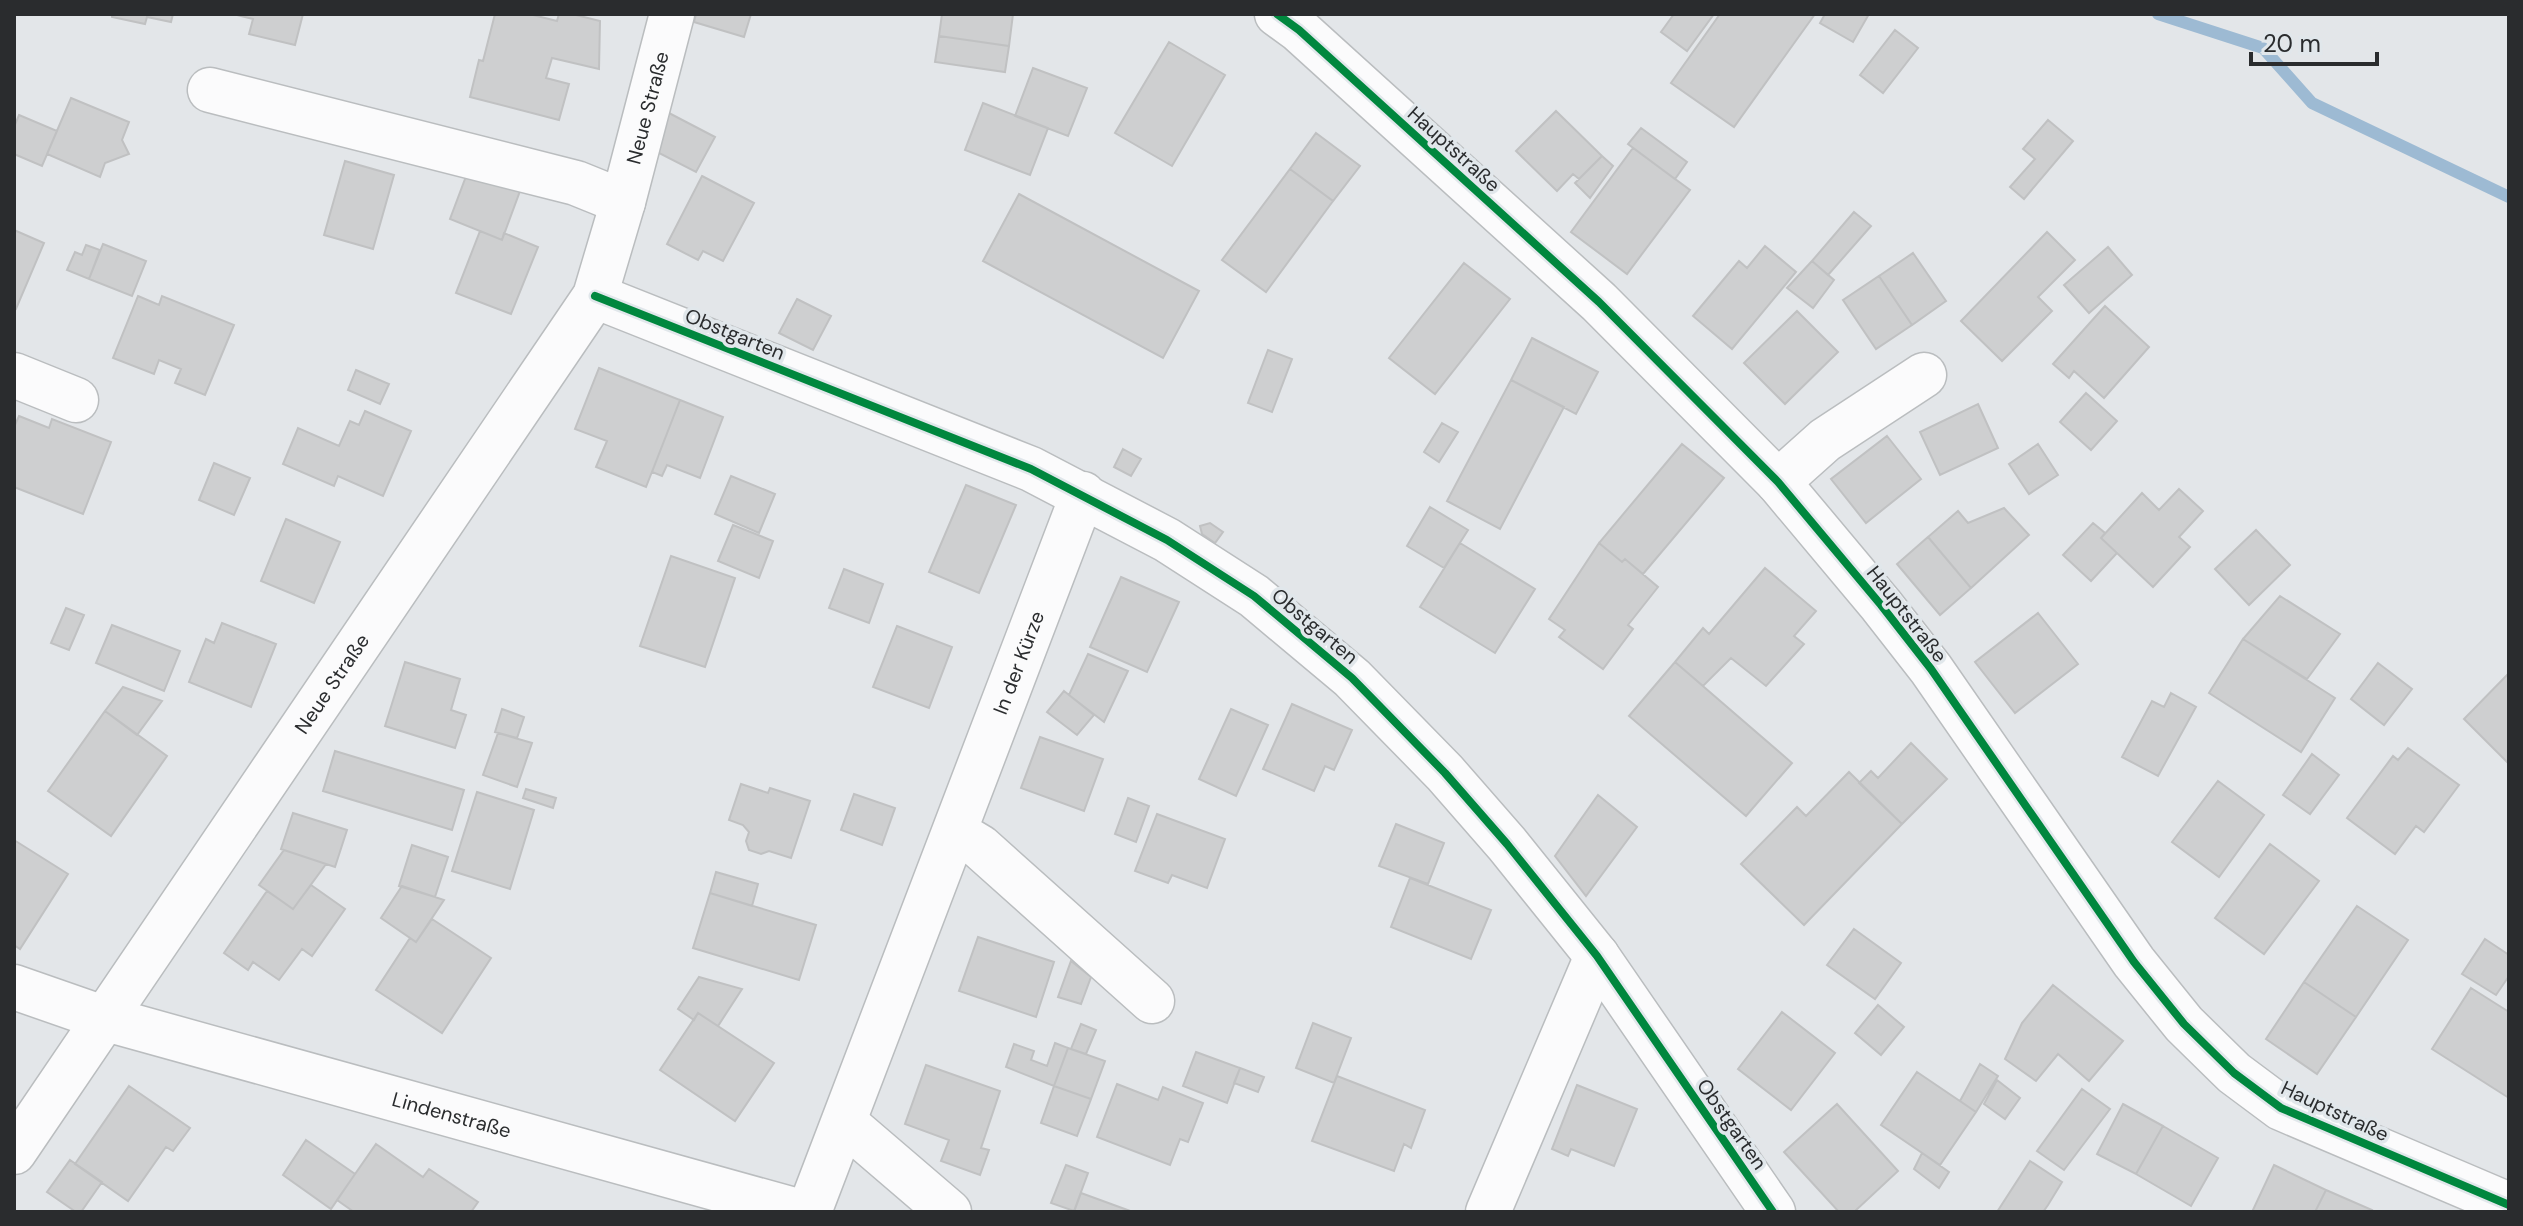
<svg xmlns="http://www.w3.org/2000/svg" width="2523" height="1226" font-family="'DM Sans',sans-serif">
  <style>
    .lines { fill: none; stroke-linecap: round; stroke-linejoin: round }
    .stream { stroke: #9dbad3; stroke-width: 12 }
    .building { fill: #cecfd0; stroke: #c0c1c2; stroke-width: 2 }
    .minor-casing { stroke: #babdbf; stroke-width: 47 }
    .minor { stroke: #fbfbfc; stroke-width: 44 }
    .cycleway-casing { stroke: #e1e7eb; stroke-width: 13 }
    .cycleway { stroke: #00873e; stroke-width: 8 }
    .labels { text-anchor: middle; dominant-baseline: central; stroke-width: 7; stroke-linejoin: round; paint-order: stroke }
    .street-label { font-size: 20px; fill: #2a2c2e; stroke: #e1e7eb }
  </style>
  <rect width="100%" height="100%" fill="#e3e6e9"/>
  <g class="lines">
    <!-- stream -->
    <path class="stream" d="M2158,14L2263,48L2312,103L2509,197"/>
  </g>
  <!-- building -->
  <path class="building" d="M112,14H173L171,22L147,17L145,24L112,17Z
    M233,14H303L295,45L249,34L253,19Z
    M495,14H529L557,21L559,14H572L600,21L599,69L552,58L546,78L569,84L559,120L470,97L479,60L483,61Z
    M696,14H751L744,37L694,22Z
    M942,14H1013L1009,46L939,36Z
    M1674,14H1714L1687,51L1661,32Z
    M1720,14H1815L1734,127L1671,83Z
    M1825,14H1869L1853,42L1820,23Z
    M1895,30L1918,48L1883,93L1860,75Z
    M939,36L1009,46L1005,72L935,62Z
    M1169,42L1225,75L1172,166L1115,133Z
    M1033,68L1087,88L1068,136L1015,116Z
    M71,98L129,122L122,140L129,154L105,163L100,177L47,154Z
    M983,103L1048,128L1030,175L965,150Z
    M1556,111L1602,156L1579,179L1573,174L1557,191L1516,151Z
    M667,112L715,137L696,172L657,152Z
    M19,115L57,131L42,166L14,154V127Z
    M2048,120L2073,141L2024,199L2010,187L2035,159L2023,149Z
    M1641,128L1687,162L1675,179L1628,144Z
    M1316,133L1360,166L1333,201L1290,169Z
    M1633,148L1690,190L1627,274L1571,232Z
    M1602,156L1613,166L1590,198L1575,183Z
    M345,161L394,175L373,249L324,235Z
    M1290,169L1333,201L1266,292L1222,260Z
    M468,171L520,191L502,240L450,219Z
    M702,176L754,203L723,261L703,251L698,260L667,244Z
    M1019,194L1199,291L1163,358L983,261Z
    M1854,212L1871,226L1828,275L1812,261Z
    M14,230L44,243L16,309L14,308Z
    M480,231L502,240L504,233L538,247L511,314L456,293Z
    M2047,232L2075,260L2038,297L2052,311L2002,361L1961,321Z
    M103,244L146,261L132,296L89,279Z
    M86,245L100,250L89,279L67,270L75,252L82,255Z
    M1765,246L1796,272L1732,349L1693,316L1739,261L1747,268Z
    M2108,247L2132,275L2089,313L2064,285Z
    M1913,253L1946,301L1912,325L1879,276Z
    M1812,261L1834,280L1813,308L1787,288Z
    M1464,263L1510,299L1435,394L1389,358Z
    M1879,276L1912,325L1876,349L1843,300Z
    M138,296L159,305L162,296L234,325L205,395L175,383L181,369L159,360L154,374L113,358Z
    M797,299L831,316L813,350L779,333Z
    M2105,306L2149,347L2104,398L2074,371L2069,378L2053,364Z
    M1797,311L1838,352L1785,404L1744,363Z
    M1532,338L1598,372L1576,414L1511,380Z
    M1268,350L1292,359L1272,412L1248,403Z
    M599,368L680,400L646,487L596,467L607,441L575,429Z
    M356,370L389,384L380,404L348,390Z
    M1511,380L1564,407L1500,529L1447,501Z
    M2086,393L2117,421L2091,450L2060,422Z
    M680,400L723,417L700,478L667,465L662,476L652,472Z
    M1978,404L1998,448L1940,475L1920,432Z
    M365,411L411,431L383,496L338,476L334,486L283,464L298,428L339,446L350,421L359,425Z
    M19,416L49,428L52,419L111,442L83,514L14,487V427Z
    M1442,423L1458,432L1439,462L1424,452Z
    M1887,436L1921,479L1866,523L1831,479Z
    M1682,444L1724,478L1643,574L1625,559L1622,562L1599,543Z
    M2038,444L2058,475L2029,494L2009,464Z
    M1123,449L1141,459L1131,476L1114,467Z
    M214,463L250,478L234,515L199,500Z
    M731,476L775,494L759,533L715,514Z
    M966,485L1016,505L979,593L929,572Z
    M2179,489L2203,511L2179,537L2190,547L2153,587L2101,538L2142,493L2159,510Z
    M1430,507L1468,530L1444,568L1407,546Z
    M2004,508L2029,535L1971,588L1928,537L1958,511L1968,523Z
    M286,519L340,542L314,603L261,581Z
    M1210,523L1223,532L1215,543L1202,534L1200,526Z
    M2093,523L2105,533L2101,538L2117,553L2091,581L2063,555Z
    M733,525L773,541L759,578L718,561Z
    M2256,530L2290,565L2249,605L2215,569Z
    M1928,537L1971,588L1940,615L1897,564Z
    M1460,543L1535,589L1495,653L1420,607Z
    M1599,543L1622,562L1625,559L1658,587L1628,625L1633,629L1603,669L1559,637L1565,630L1549,619Z
    M671,556L735,578L705,667L640,646Z
    M1765,568L1816,611L1794,636L1804,644L1766,686L1731,658L1703,686L1675,662L1703,628L1709,634Z
    M844,569L883,584L869,623L829,608Z
    M1121,577L1179,602L1147,672L1090,647Z
    M2280,596L2340,634L2307,679L2243,639Z
    M66,608L84,615L69,650L51,643Z
    M2038,613L2078,664L2015,713L1975,662Z
    M222,623L276,644L251,707L189,682L206,639L214,643Z
    M112,625L180,651L164,691L96,663Z
    M897,626L952,647L929,708L873,687Z
    M2243,639L2335,698L2301,752L2209,693Z
    M1088,654L1128,671L1104,722L1069,695Z
    M405,662L460,679L451,710L466,715L455,748L385,726Z
    M1675,662L1792,763L1746,816L1629,716Z
    M2378,663L2412,689L2384,725L2351,699Z
    M2509,673V764L2464,719Z
    M123,687L162,701L137,735L105,711Z
    M1064,691L1094,715L1077,735L1047,712Z
    M2171,693L2196,707L2158,776L2122,757L2152,701L2164,707Z
    M1292,704L1352,730L1334,770L1325,766L1314,791L1263,769Z
    M502,709L524,717L517,738L495,732Z
    M1231,709L1268,725L1236,796L1199,779Z
    M105,711L167,756L111,836L48,791Z
    M498,733L532,743L517,787L483,775Z
    M1040,737L1103,759L1084,811L1021,788Z
    M1911,743L1947,779L1902,824L1859,783L1871,771L1878,778Z
    M2408,748L2459,785L2424,832L2416,826L2395,854L2347,818L2393,756L2398,760Z
    M335,751L464,790L452,830L323,791Z
    M2312,754L2339,775L2310,814L2283,795Z
    M1849,772L1902,824L1804,925L1741,864L1797,807L1806,816Z
    M2218,781L2264,815L2219,877L2172,842Z
    M741,784L768,793L770,788L810,801L791,858L769,851L761,854L749,850L746,841L749,832L743,825L729,820Z
    M526,789L556,798L553,808L523,798Z
    M477,792L534,810L510,889L452,871Z
    M854,794L895,808L882,845L841,830Z
    M1598,795L1637,827L1586,896L1555,856Z
    M1128,798L1149,806L1136,842L1115,834Z
    M293,813L347,830L335,867L281,849Z
    M1157,814L1225,839L1207,888L1172,875L1168,883L1135,871Z
    M1396,824L1444,843L1428,884L1379,866Z
    M14,840L68,874L20,949L14,945Z
    M2270,844L2319,881L2264,954L2215,918Z
    M412,845L448,857L435,897L399,886Z
    M284,850L326,864L293,909L259,885Z
    M716,872L758,884L752,906L710,893Z
    M1410,878L1491,910L1471,959L1391,927Z
    M311,885L345,909L312,956L302,949L279,980L253,962L248,970L224,953L267,891L293,909Z
    M402,886L444,900L416,942L381,918Z
    M710,893L816,925L799,980L693,948Z
    M2357,906L2408,940L2356,1017L2304,982Z
    M432,919L491,958L442,1033L376,990L410,938L416,942Z
    M1854,929L1901,963L1875,999L1827,965Z
    M978,937L1054,962L1036,1017L959,991Z
    M2485,939L2509,955V976L2496,995L2462,974Z
    M1071,961L1091,977L1081,1004L1058,997Z
    M699,977L742,989L718,1026L698,1013L694,1020L678,1009Z
    M2304,982L2356,1017L2317,1074L2266,1039Z
    M2053,985L2123,1041L2089,1081L2058,1054L2036,1081L2005,1059L2022,1023Z
    M2471,988L2509,1012V1098L2432,1049Z
    M1878,1005L1904,1027L1881,1055L1855,1033Z
    M1782,1012L1835,1053L1791,1110L1738,1069Z
    M698,1013L774,1063L735,1121L660,1070Z
    M1313,1023L1351,1038L1334,1083L1296,1068Z
    M1081,1024L1096,1030L1086,1054L1071,1049Z
    M1055,1043L1068,1048L1054,1086L1006,1067L1014,1044L1034,1051L1031,1060L1047,1066Z
    M1068,1048L1105,1061L1091,1099L1054,1086Z
    M1196,1052L1240,1068L1227,1103L1183,1086Z
    M1980,1064L1998,1076L1976,1112L1960,1101Z
    M926,1065L1000,1091L981,1148L989,1150L980,1175L941,1161L949,1140L905,1124Z
    M1240,1068L1264,1077L1258,1092L1234,1083Z
    M1917,1072L1976,1112L1940,1165L1881,1125Z
    M1337,1076L1425,1110L1411,1148L1404,1144L1394,1171L1312,1141Z
    M1997,1080L2020,1098L2005,1119L1984,1104Z
    M1117,1084L1158,1100L1163,1087L1203,1103L1188,1142L1180,1139L1170,1165L1097,1137Z
    M1577,1085L1637,1109L1614,1166L1571,1149L1568,1156L1552,1149Z
    M129,1086L190,1128L173,1151L166,1147L128,1201L75,1164Z
    M1054,1086L1091,1099L1077,1136L1041,1123Z
    M2082,1089L2110,1109L2064,1170L2037,1151Z
    M1837,1104L1898,1171L1854,1212H1839L1784,1152Z
    M2123,1104L2163,1126L2136,1174L2097,1154Z
    M2163,1126L2218,1158L2191,1206L2136,1174Z
    M306,1140L355,1174L331,1209L283,1175Z
    M376,1144L423,1177L429,1169L478,1202L471,1212H354L337,1200Z
    M1922,1153L1949,1172L1939,1188L1914,1169Z
    M70,1160L102,1182L81,1212H76L47,1192Z
    M2030,1161L2062,1182L2048,1205L2043,1212H1997Z
    M1066,1165L1088,1173L1074,1211L1051,1203Z
    M2274,1165L2326,1190L2315,1212H2252Z
    M2326,1190L2372,1210L2371,1212H2315Z
    M1081,1193L1133,1212H1074Z"/>
  <g class="lines">
    <!-- minor casing -->
    <g class="minor-casing">
      <g id="minor">
        <path d="M1277,14L1299,30L1599,302L1778,482L1881,605L1931,669L2134,962L2184,1024L2234,1073L2281,1108L2509,1205"/>
        <path d="M210,90L576,183L623,202"/>
        <path d="M595,296L1031,469L1167,540L1254,596L1352,678L1445,773L1507,844L1597,956L1773,1212"/>
        <path d="M14,375L76,400"/>
        <path d="M1778,482L1825,440L1924,375"/>
        <path d="M955,832L980,847L1152,1001"/>
        <path id="s1" d="M14,987L103,1018L801,1212"/>
        <path d="M844,1122L949,1212"/>
        <path id="s2" d="M14,1152L595,296L623,202L672,14"/>
        <path id="s3" d="M809,1212L1083,494"/>
        <path d="M1488,1212L1597,956"/>
      </g>
    </g>
    <!-- minor -->
    <use href="#minor" class="minor"/>
    <!-- cycleway casing -->
    <g class="cycleway-casing">
      <path id="cycleway" d="M1277,14L1299,30L1599,302L1778,482L1881,605L1931,669L2134,962L2184,1024L2234,1073L2281,1108L2509,1205
        M595,296L1031,469L1167,540L1254,596L1352,678L1445,773L1507,844L1597,956L1773,1212"/>
    </g>
    <!-- cycleway -->
    <use href="#cycleway" class="cycleway"/>
  </g>
  <g class="labels">
    <!-- street labels -->
    <g class="street-label">
      <text stroke="none"><textPath href="#s2" startOffset="1230">Neue Straße</textPath></text>
      <text transform="translate(1454 149) rotate(42)">Hauptstraße</text>
      <text transform="translate(735 334) rotate(22)">Obstgarten</text>
      <text transform="translate(1907 614) rotate(52)">Hauptstraße</text>
      <text transform="translate(1315 626) rotate(40)">Obstgarten</text>
      <text stroke="none"><textPath href="#s3" startOffset="588">In der Kürze</textPath></text>
      <text stroke="none"><textPath href="#s2" startOffset="566">Neue Straße</textPath></text>
      <text transform="translate(2335 1111) rotate(25)">Hauptstraße</text>
      <text stroke="none"><textPath href="#s1" startOffset="456">Lindenstraße</textPath></text>
      <text transform="translate(1732 1124) rotate(55)">Obstgarten</text>
    </g>
  </g>
  <!-- border -->
  <rect width="2523" height="1226" fill="none" stroke="#2a2c2e" stroke-width="32"/>
  <!-- scale -->
  <path d="M2251 52v12h126v-12" fill="none" stroke="#2a2c2e" stroke-width="4"/>
  <text x="2263" y="52" font-size="24" fill="#2a2c2e" stroke="#e1e7eb" stroke-width="6" paint-order="stroke">20 m</text>
</svg>
